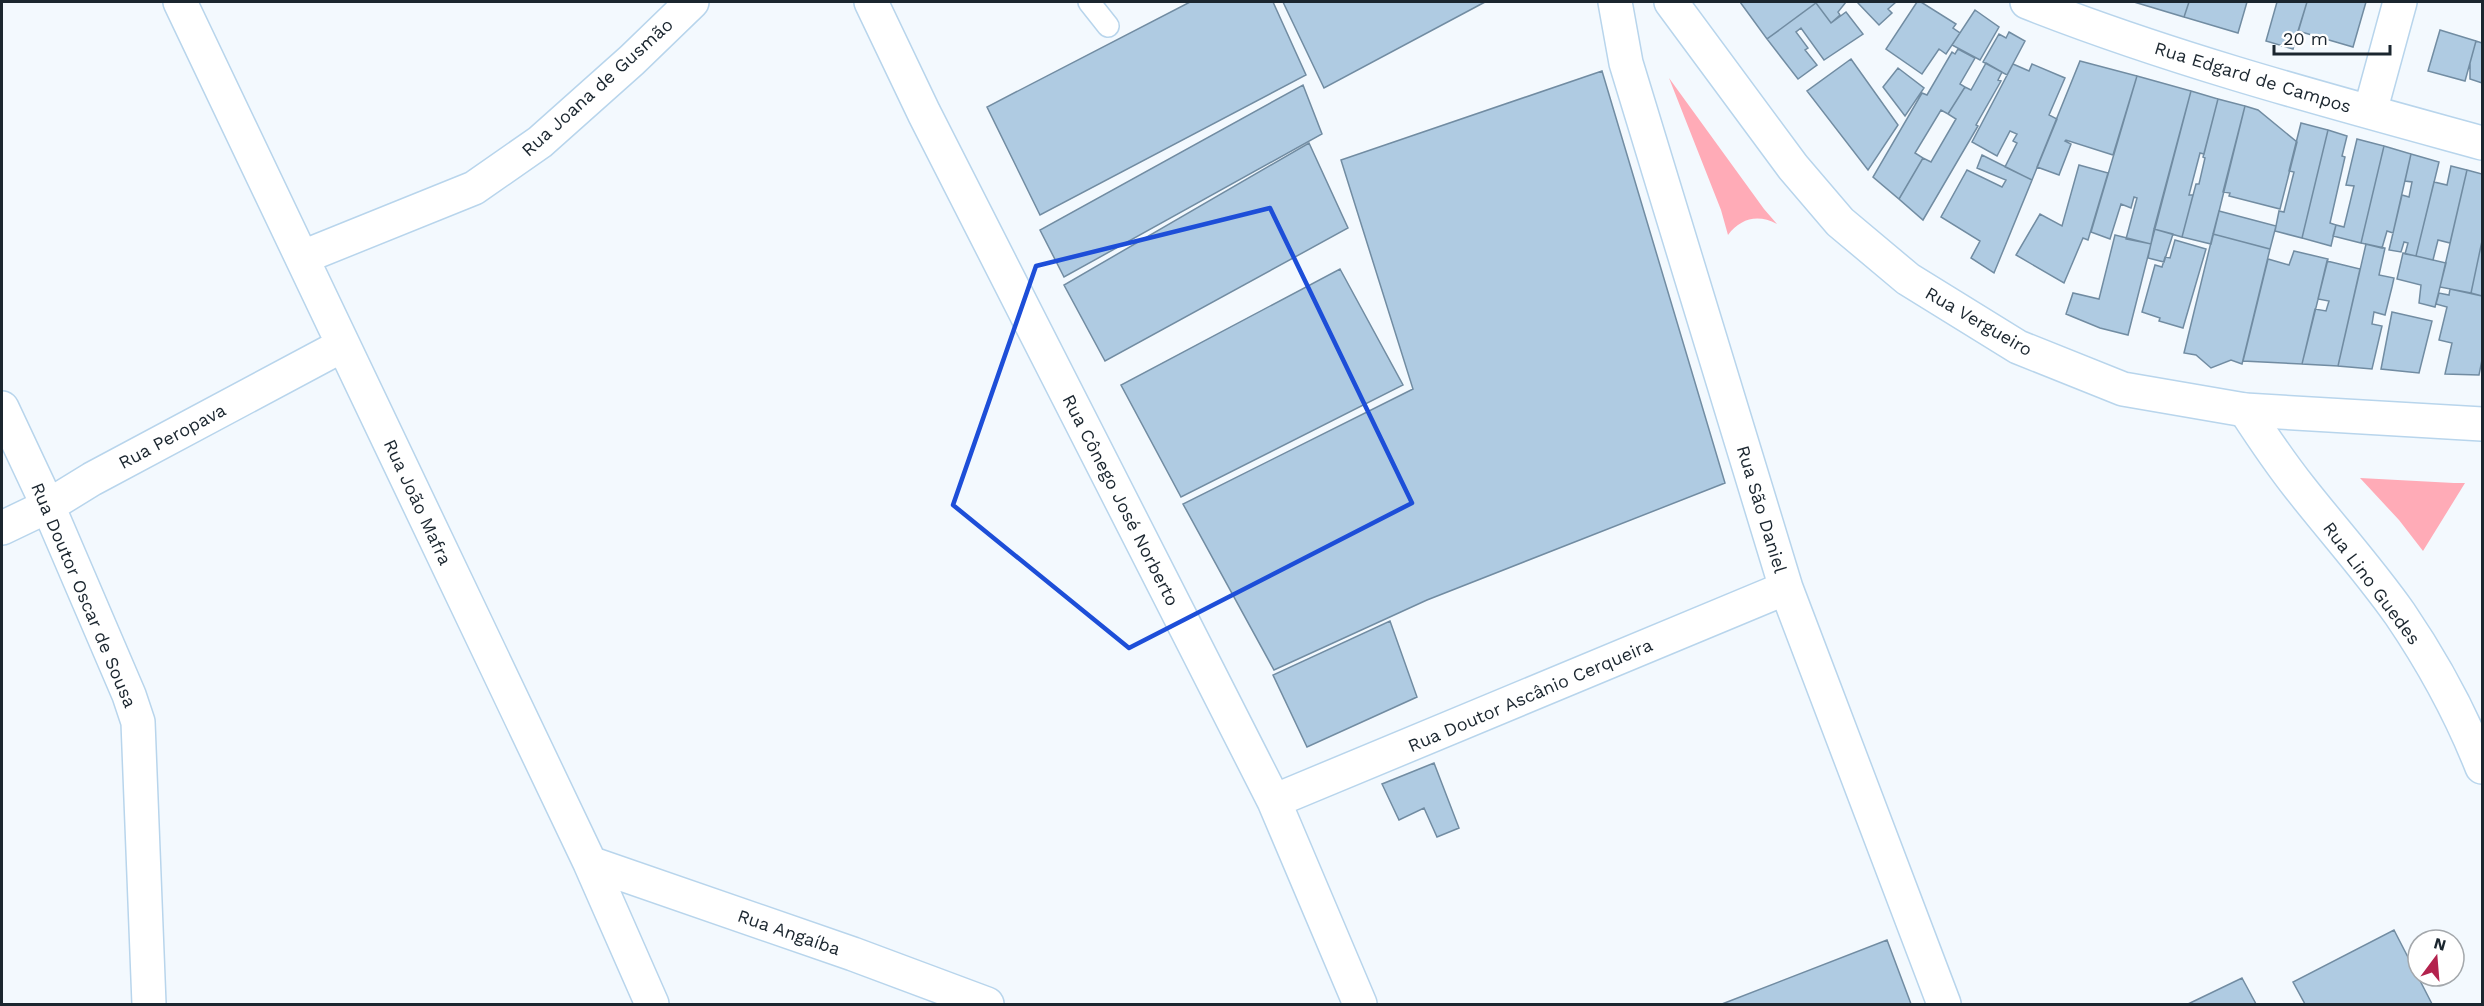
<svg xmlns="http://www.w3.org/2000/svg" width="2484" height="1006" font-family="'Work Sans',sans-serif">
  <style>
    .green { fill: #ffabb7 }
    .building { fill: #afcbe2; stroke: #718ca2; stroke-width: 1.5 }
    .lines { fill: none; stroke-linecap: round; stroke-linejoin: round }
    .service-casing { stroke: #b8d5ec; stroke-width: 24 }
    .minor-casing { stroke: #b8d5ec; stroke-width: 36 }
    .secondary-casing { stroke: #b8d5ec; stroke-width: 36 }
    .service { stroke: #fff; stroke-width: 21 }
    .minor { stroke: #fff; stroke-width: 33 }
    .secondary { stroke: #fff; stroke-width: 33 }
    .marked { fill: none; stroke: #1d4ed8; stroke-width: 4.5; stroke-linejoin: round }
    .labels { text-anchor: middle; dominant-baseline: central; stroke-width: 5; stroke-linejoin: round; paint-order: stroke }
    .street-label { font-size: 18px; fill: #1b262f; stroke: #fff }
  </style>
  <rect width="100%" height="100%" fill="#f3f9fe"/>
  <!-- green -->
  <path class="green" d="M1669,78L1764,209L1777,224C1758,214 1741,218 1728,235L1721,210Z
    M2360,478L2454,483H2465L2423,551L2399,520Z"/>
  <!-- building -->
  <path class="building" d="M1190,2H1273L1306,75L1040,215L987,107Z
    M1283,2H1485L1324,88Z
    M1740,2H1817L1767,39Z
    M1817,2H1846L1838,12L1840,15L1831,23L1816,3Z
    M1857,2H1896L1888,9L1892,13L1879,25Z
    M1917,2H1921L1956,24L1953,28L1960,33L1946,54L1939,49L1922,74L1886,49Z
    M2134,2H2189L2184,17Z
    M2189,2H2247L2238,33L2184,17Z
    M2277,2H2307L2293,49L2266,41Z
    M2307,2H2366L2353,47L2298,31Z
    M1816,3L1831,23L1846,12L1863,34L1824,60L1801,28L1796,32L1808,48L1805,50L1817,65L1798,79L1767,39Z
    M1975,10L1999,27L1980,60L1952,45Z
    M2440,30L2476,41L2465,81L2428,71Z
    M2009,32L2025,41L2007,75L1983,62L1999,34L2006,38Z
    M2476,41L2482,43V83L2470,79V63Z
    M1958,49L1975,58L1960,84L1965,87L1948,114L1941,110L1915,153L1923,158L1899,199L1873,177L1922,93L1927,95L1952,52L1955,54Z
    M1851,59L1898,125L1868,170L1807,91Z
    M2080,61L2137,76L2113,155L2066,140L2065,141L2071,144L2059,175L2037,167Z
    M1986,63L2002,72L1998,80L2001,81L1976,125L1978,126L1923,220L1899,199L1923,158L1931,162L1956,119L1948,114L1965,87L1971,90Z
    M2013,64L2029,71L2032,64L2065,78L2049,115L2057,119L2032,180L2005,167L2017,143L2013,141L2017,134L2010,131L1997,156L1972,142Z
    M1898,68L1924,88L1905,116L1883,87Z
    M1602,71L1725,483L1427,600L1274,670L1183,504L1413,389L1341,160Z
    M2137,76L2191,91L2151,244L2126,239L2137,198L2134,197L2131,208L2121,204L2110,239L2091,232Z
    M1303,85L1322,134L1064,277L1040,230Z
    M2191,91L2218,99L2204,154L2200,153L2189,195H2193L2182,237L2154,229Z
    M2218,99L2245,106L2211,244L2182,237L2196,184H2199L2205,158L2203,157Z
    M2245,106L2258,110L2297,142L2280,209L2229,196L2230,193L2223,192Z
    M2301,123L2328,130L2302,238L2275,231L2279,211L2284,212L2294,172L2289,171Z
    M2328,130L2347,136L2342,156L2345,157L2330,223L2336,225L2331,246L2302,238Z
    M2357,139L2384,146L2361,243L2333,236L2336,225L2344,227L2354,186L2346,185Z
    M1309,143L1348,228L1105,361L1064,285Z
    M2384,146L2411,154L2393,233L2387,231L2382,248L2361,243Z
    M2411,154L2439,162L2416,256L2405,254L2408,243L2404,242L2401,252L2389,250L2402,195L2409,197L2412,182L2405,181Z
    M1982,155L2032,180L1994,273L1971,258L1980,241L1941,217L1967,170L2002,187L2006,180L1977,168Z
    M2079,165L2108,173L2088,240L2083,238L2064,283L2016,255L2040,214L2062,226Z
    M2451,166L2467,170L2450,243L2438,240L2433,260L2416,256L2434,182L2447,185Z
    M2467,170L2482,174V241L2471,293L2440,287Z
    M2219,211L2276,226L2270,249L2213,234Z
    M2154,229L2173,234L2164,262L2148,258Z
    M2213,234L2270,249L2242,364L2231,360L2211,368L2196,355L2184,353Z
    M2115,235L2151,244L2128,335L2100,328L2066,314L2073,293L2099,299Z
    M2175,240L2206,249L2183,328L2159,321L2160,318L2142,312L2155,265L2162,267L2165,257L2170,258Z
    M2482,241V296L2471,293Z
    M2366,244L2385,248L2379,275L2394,278L2392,287L2385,315L2374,312L2372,324L2382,326L2372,369L2338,366Z
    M2294,251L2328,259L2302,364L2243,361L2268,259L2289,265Z
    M2403,253L2446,263L2435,307L2419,303L2421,285L2397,279Z
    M2327,261L2360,269L2338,366L2302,364L2315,309L2326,311L2329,301L2318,299Z
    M1340,269L1403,385L1181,497L1121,385Z
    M2450,289L2482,296V360L2479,375L2445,374L2452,343L2439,340L2447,307L2436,304L2439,293L2449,295Z
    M2392,312L2432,321L2419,373L2381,369Z
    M1390,621L1417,697L1307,747L1273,675Z
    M1434,763L1459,828L1437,837L1424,808L1399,820L1382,784Z
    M2394,930L2432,1004H2305L2293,982Z
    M1887,940L1911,1004H1722Z
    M2242,978L2256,1004H2188Z"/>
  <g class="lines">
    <!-- service casing -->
    <g class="service-casing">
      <path id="service" d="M1089,2L1108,26"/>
    </g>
    <!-- minor casing -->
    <g class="minor-casing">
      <path id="minor" d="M180,2L590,863L652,1004
        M871,2L924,113L1274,801L1360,1004
        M1615,2L1626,63L1786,588L1944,1004
        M2027,2C2174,60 2329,101 2482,143
        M2370,112L2400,2
        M303,257L474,188L540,142L632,60L692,2
        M2,408L48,506L129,695L138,722L149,1004
        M2245,410C2262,436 2280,463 2300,488C2333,530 2369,570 2400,614C2432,661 2461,714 2482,767
        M2,528L48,506L92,479L343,345
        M1274,801L1786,588
        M590,863L853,954L987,1004"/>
    </g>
    <!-- secondary casing -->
    <g class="secondary-casing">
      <path id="secondary" d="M1671,2L1793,167L1840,222L1908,279L2018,347L2123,389L2245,410L2482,424"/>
    </g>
    <!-- service -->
    <use href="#service" class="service"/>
    <!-- minor -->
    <use href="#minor" class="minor"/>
    <!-- secondary -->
    <use href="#secondary" class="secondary"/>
  </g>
  <!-- marked area -->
  <path class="marked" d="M1270,208L1412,503L1129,648L953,505L1036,266Z"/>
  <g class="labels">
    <!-- street labels -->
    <g class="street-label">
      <text transform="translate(2253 77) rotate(17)">Rua Edgard de Campos</text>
      <text transform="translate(597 87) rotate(-42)">Rua Joana de Gusmão</text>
      <text transform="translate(1979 321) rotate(30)">Rua Vergueiro</text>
      <text transform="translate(172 436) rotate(-28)">Rua Peropava</text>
      <text transform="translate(1121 500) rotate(63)">Rua Cônego José Norberto</text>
      <text transform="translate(418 502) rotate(65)">Rua João Mafra</text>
      <text transform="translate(1762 509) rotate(73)">Rua São Daniel</text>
      <text transform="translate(2372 583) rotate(53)">Rua Lino Guedes</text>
      <text transform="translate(84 595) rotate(67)">Rua Doutor Oscar de Sousa</text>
      <text transform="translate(1530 695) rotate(-23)">Rua Doutor Ascânio Cerqueira</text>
      <text transform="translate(789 932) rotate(19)">Rua Angaíba</text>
    </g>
  </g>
  <!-- border -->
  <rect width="2484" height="1006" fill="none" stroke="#1b262f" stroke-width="6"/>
  <!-- north arrow -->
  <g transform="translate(2436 958) rotate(16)"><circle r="28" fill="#ffffff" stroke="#a4a8ac" stroke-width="1.5"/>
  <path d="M0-4.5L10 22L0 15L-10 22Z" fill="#b3224d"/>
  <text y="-9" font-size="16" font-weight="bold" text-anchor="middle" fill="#1b262f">N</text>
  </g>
  <!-- scale -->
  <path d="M2274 45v9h116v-9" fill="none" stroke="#1b262f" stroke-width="3"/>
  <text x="2283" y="45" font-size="18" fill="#1b262f" stroke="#ffffff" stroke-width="4.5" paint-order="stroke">20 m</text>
</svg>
